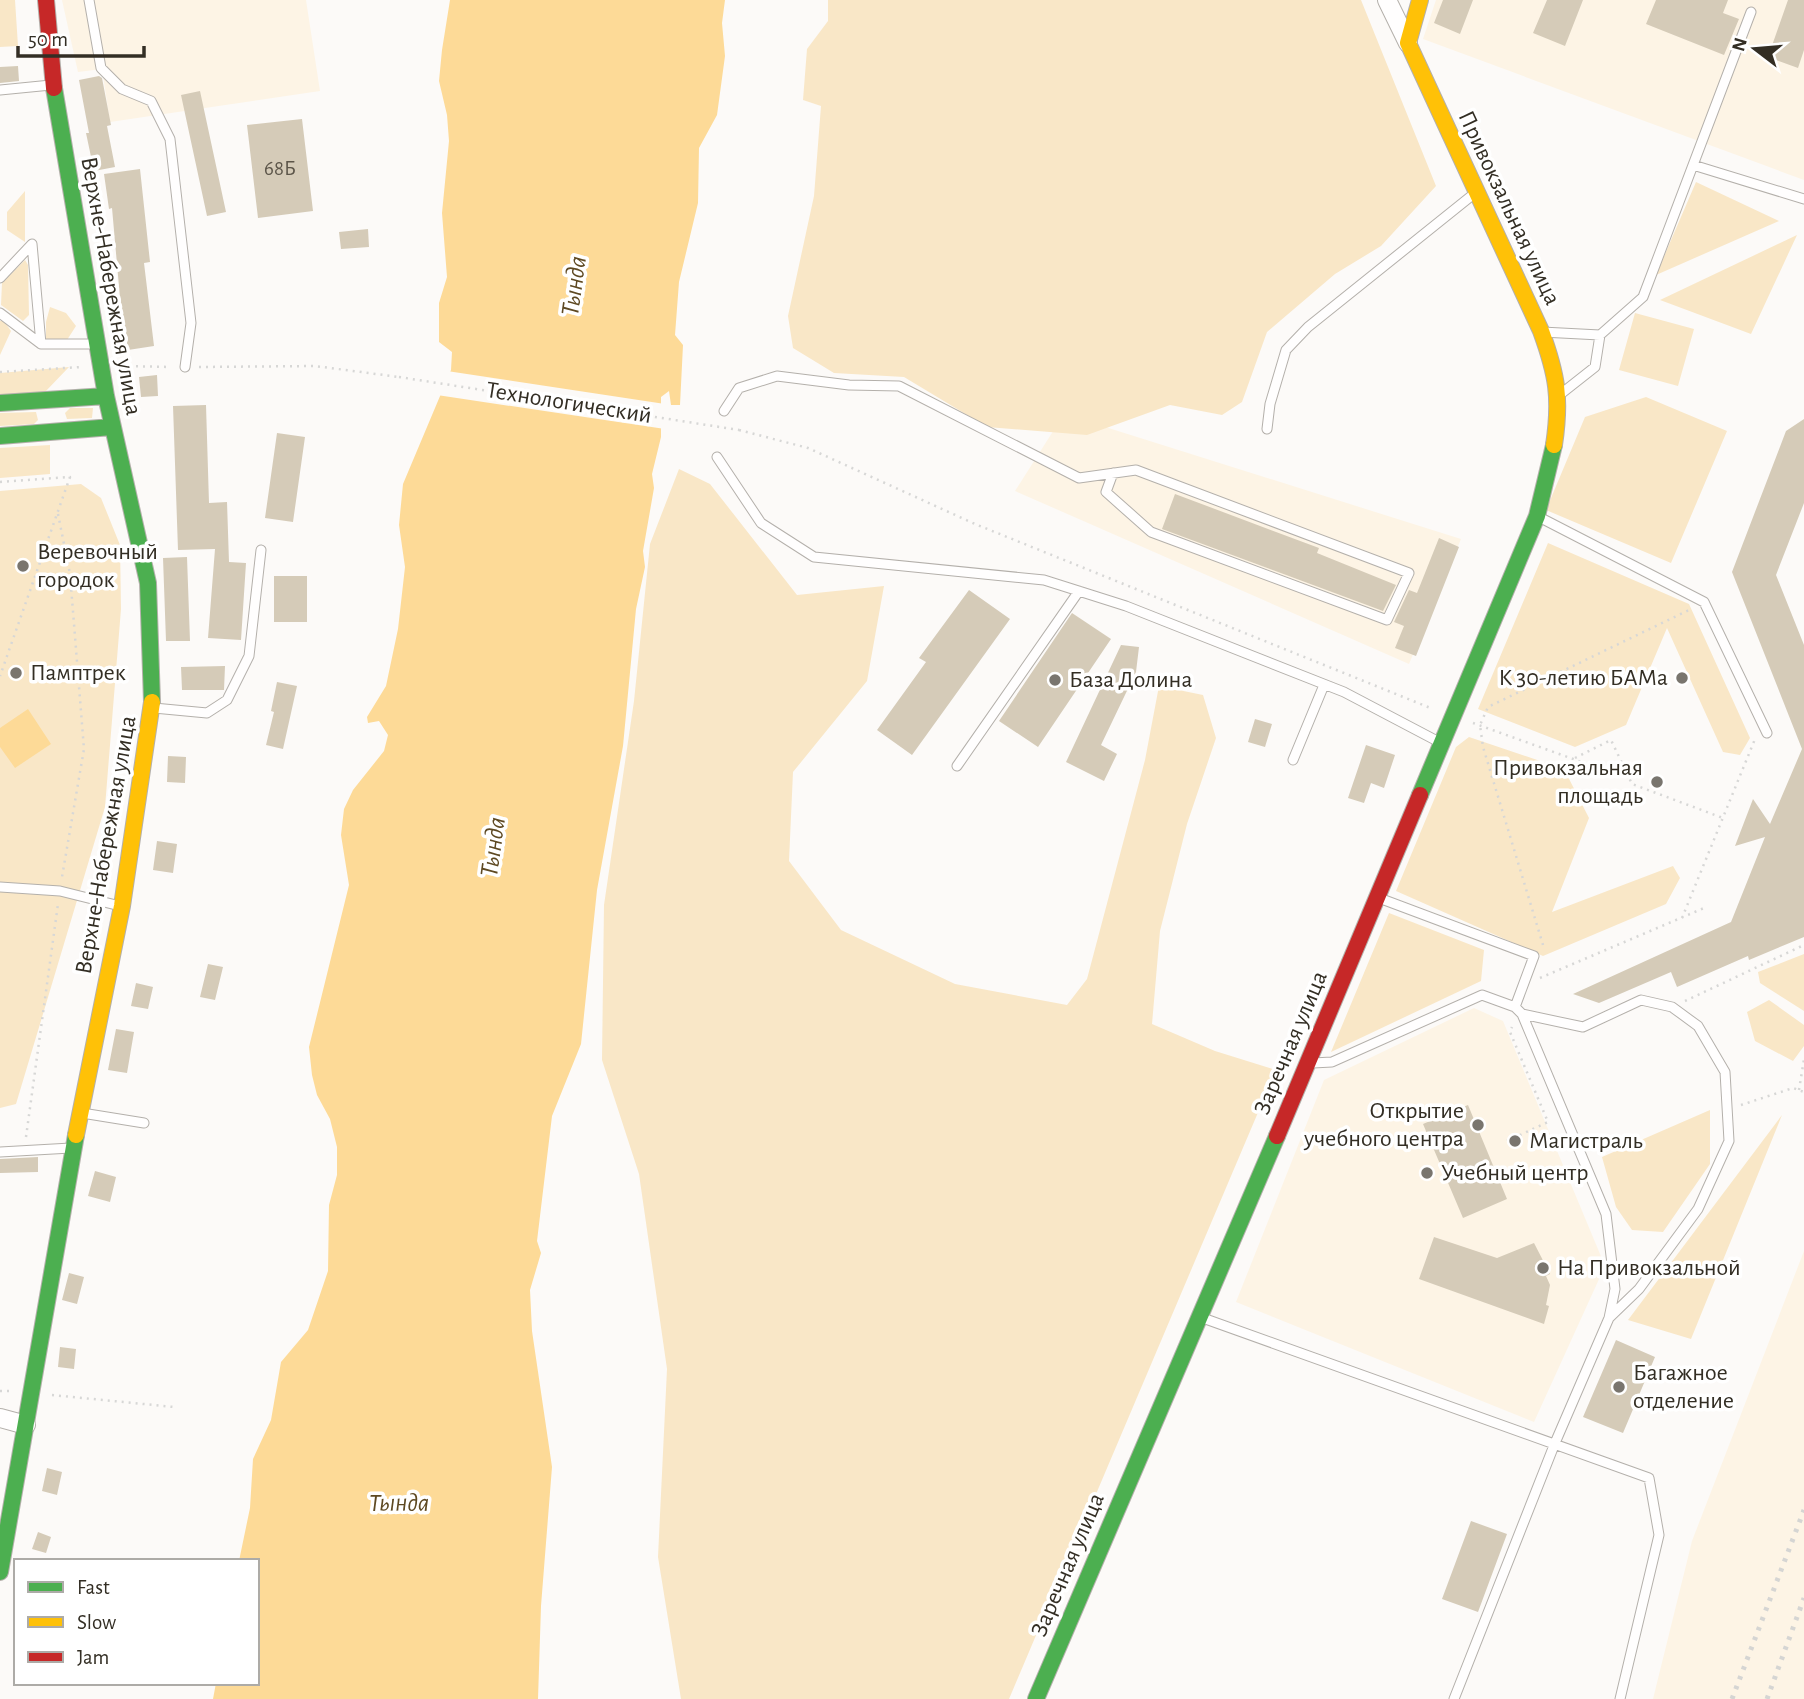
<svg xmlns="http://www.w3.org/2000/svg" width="1804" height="1699" font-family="'Alegreya Sans',sans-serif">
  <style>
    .built { fill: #fdf4e5 }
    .green { fill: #f9e7c7 }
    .water { fill: #fdda97 }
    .pier { fill: #fcfaf8 }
    .building { fill: #d5cbb8 }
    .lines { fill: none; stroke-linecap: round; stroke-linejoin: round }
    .lane-casing { stroke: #b4b0ab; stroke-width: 11 }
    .street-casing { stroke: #b4b0ab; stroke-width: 20 }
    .fast-casing { stroke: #b4b0ab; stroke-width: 18 }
    .slow-casing { stroke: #b4b0ab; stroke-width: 18 }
    .jam-casing { stroke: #b4b0ab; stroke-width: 18 }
    .path { stroke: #d7d7d6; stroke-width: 2.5; stroke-dasharray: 2 5; stroke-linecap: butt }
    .lane { stroke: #fffefe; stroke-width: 9 }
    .street { stroke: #fffefe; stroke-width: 18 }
    .fast { stroke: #4caf50; stroke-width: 16 }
    .slow { stroke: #ffc107; stroke-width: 16 }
    .jam { stroke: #c62828; stroke-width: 16 }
    .rail { stroke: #d5d5d3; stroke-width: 5; stroke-dasharray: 3.5 7; stroke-linecap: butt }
    .path-bridge { stroke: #d7d7d6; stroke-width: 2.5; stroke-dasharray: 2 5; stroke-linecap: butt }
    .poi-dot { fill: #79756e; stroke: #fff; stroke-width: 2.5 }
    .labels { text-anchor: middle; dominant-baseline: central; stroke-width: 7; stroke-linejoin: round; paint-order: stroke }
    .number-label { font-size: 21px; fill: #5c5549 }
    .street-label { font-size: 24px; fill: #332e24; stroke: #fff }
    .poi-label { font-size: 24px; fill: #332e24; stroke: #fff; text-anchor: start }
    .water-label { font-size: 26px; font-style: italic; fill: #5e4922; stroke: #fff }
  </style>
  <rect width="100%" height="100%" fill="#fcfaf8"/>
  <!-- built -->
  <path class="built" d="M62,0H306L320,91L110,122L102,69L78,72Z
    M1436,0H1804V180L1423,39Z
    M1064,414L1461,539L1409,664L1015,491Z
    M1474,1008L1503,1021L1605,1266L1534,1422L1236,1302L1324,1080Z
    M1804,1251V1699H1653L1692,1541Z"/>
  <!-- green -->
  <path class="green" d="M0,0H15L18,46L0,47Z
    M828,0H1361L1436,186L1381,246L1335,274L1267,332L1242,402L1222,415L1170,405L1087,435L987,427L904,377L834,373L793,348L788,316L814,196L821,106L803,100L807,49L828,21Z
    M1696,182L1779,221L1656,275Z
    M25,191V242L7,230V212Z
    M1797,235L1751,334L1660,300Z
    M25,260L28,265L29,315L23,321L1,305L2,283Z
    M50,307L66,313L76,326L67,340H46V322Z
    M1635,313L1694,329L1678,386L1619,370Z
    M0,321H4L11,331L0,355Z
    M69,367L45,392L0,395V373Z
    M1646,397L1727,431L1671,563L1546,510L1585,417Z
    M70,408H93L92,418L67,419L65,413Z
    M36,412L38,420L34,424L0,426V413Z
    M50,445V474L0,478V448Z
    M679,469L710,484L797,595L884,586L867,681L793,772L789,861L841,930L955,984L1067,1005L1087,979L1145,760L1159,686L1203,695L1216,738L1187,824L1160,931L1152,1024L1215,1051L1276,1070L1009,1699H681L658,1557L667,1369L639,1174L602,1060L604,905L634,701L650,544Z
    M81,484L101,498L120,545L121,609L105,807L16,1104L0,1108V491Z
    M1548,543L1689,604L1750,738L1740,755L1723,752L1667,628L1626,725L1575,747L1478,709Z
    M1469,737L1564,769L1589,818L1552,912L1673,866L1680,878L1666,904L1543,956L1396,891L1456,747Z
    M1389,913L1484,950L1481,981L1331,1052Z
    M1804,954V1011L1760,983L1758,972Z
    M1769,1000L1804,1025V1046L1793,1061L1755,1041L1747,1012Z
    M1710,1110V1164L1663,1232L1632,1230L1616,1207L1602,1157Z
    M1782,1115L1691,1339L1628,1320Z"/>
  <!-- water -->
  <path class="water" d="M450,0H725L722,23L725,56L717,115L699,148L698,203L679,282L675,335L683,345L680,405H671L669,391L661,397V437L652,474L654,488L643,551L645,567L636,609L623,746L597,890L581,1044L552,1116L537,1241L541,1253L530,1290L532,1331L552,1467L541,1606L538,1699H213L216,1683H257V1561H239L250,1508L253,1459L271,1420L281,1362L308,1330L328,1271L329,1205L337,1175V1147L330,1119L317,1095L312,1075L309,1047L349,885L341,835L344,809L353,790L384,751L388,735L379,721L368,723L367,717L386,686L398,629L405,567L399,525L403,484L451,370L452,352L439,342V303L447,277L442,213L449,141L447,115L439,81L442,50Z
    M28,709L51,744L15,768L0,747V728Z"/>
  <!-- pier -->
  <path class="pier" d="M447,371L665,404V429L437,395Z"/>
  <!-- building -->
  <path class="building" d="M1443,0H1473L1460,34L1434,23Z
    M1547,0H1583L1565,46L1533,33Z
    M1656,0H1728L1723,13L1739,19L1724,55L1646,24Z
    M1788,0H1804V50L1798,68L1768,57Z
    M18,66L19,81L0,83V67Z
    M99,76L102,78L111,125L107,126L115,167L94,171L86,133H89L79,80Z
    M200,91L226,212L207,216L181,95Z
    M302,119L313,211L258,218L247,125Z
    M140,169L150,262L144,263L154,346L128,350L121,309L112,208L109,209L104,174Z
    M368,229L369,247L341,249L339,232Z
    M157,375L158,396L141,397L139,377Z
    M206,405L209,503L227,502L229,562L246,563L241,640L208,638L215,549L178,550L173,406Z
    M1804,419V503L1776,575L1804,645V937L1749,960L1748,956L1677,987L1671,972L1599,1003L1573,994L1731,922L1765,837L1735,846L1753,799L1770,824L1802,749L1732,572L1786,431Z
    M277,433L305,437L293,522L265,518Z
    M1175,494L1319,548L1317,553L1396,585L1383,611L1162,529Z
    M1439,538L1459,547L1416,656L1395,648L1404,626L1394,622L1409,590L1417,593Z
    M187,557L190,641H166L163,558Z
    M274,576H307V622H274Z
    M969,590L1010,619L912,755L877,730L926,662L919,658Z
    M1072,613L1111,639L1038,747L999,721Z
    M1121,645L1139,647L1136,672L1101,745L1117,754L1104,781L1066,762Z
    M225,666L224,690H182L181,667Z
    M277,682L297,686L283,749L266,745L274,712L271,711Z
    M1255,719L1272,724L1265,747L1248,742Z
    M1366,745L1395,755L1384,788L1371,783L1364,803L1348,798Z
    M168,756L186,757L185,783L167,782Z
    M157,841L177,844L173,873L153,870Z
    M208,964L223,967L215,1000L200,997Z
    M136,983L153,987L148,1009L131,1006Z
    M116,1029L134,1032L127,1073L108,1070Z
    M1468,1105L1507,1199L1463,1218L1423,1124Z
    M38,1157V1172L0,1173V1159Z
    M95,1171L116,1177L110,1202L88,1196Z
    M1434,1237L1497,1258L1534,1243L1550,1274L1546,1276L1550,1285L1546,1305L1549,1306L1544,1324L1419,1279Z
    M69,1273L84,1277L77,1304L62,1300Z
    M1616,1340L1655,1357L1623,1433L1583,1417Z
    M60,1347L76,1349L74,1369L58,1367Z
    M47,1468L62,1472L57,1495L42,1491Z
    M1471,1521L1507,1534L1478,1612L1442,1599Z
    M38,1532L51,1537L46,1553L32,1549Z"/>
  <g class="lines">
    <!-- lane casing -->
    <g class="lane-casing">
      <path id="lane" d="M89,0L101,68L122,89L151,101L170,139L191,323L185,367
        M0,90L51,85
        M1693,165L1804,199
        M0,278L32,244L41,344
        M0,313L41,344H97
        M1542,332L1600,335
        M1562,393L1595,367L1600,335L1643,297L1751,12
        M724,411L739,388L777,376L849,385L899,386L1079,478L1136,470L1409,573L1387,620L1151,532L1106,492L1113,473
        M1267,429L1270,404L1286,350L1308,327L1475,193
        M717,457L761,523L814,557L1044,580L1126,606L1344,692L1441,743
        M1539,517L1704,602L1767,733
        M154,708L207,713L227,700L249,656L261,550
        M1293,760L1324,685
        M957,766L1079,591
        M0,887L60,891L120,906
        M1522,1014L1583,1027L1641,1000L1672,1007L1698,1026L1725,1072L1729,1141L1698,1209L1639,1289L1610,1317
        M1313,1063L1332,1062L1482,995L1515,1007L1534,956L1379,898
        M82,1113L144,1123
        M0,1152L71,1148
        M1200,1317L1649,1478L1659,1535L1620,1699
        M1454,1699L1555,1443L1609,1318L1615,1289L1606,1214L1522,1014L1515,1007"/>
    </g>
    <!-- street casing -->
    <g class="street-casing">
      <path id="street" d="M1387,0L1408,43
        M0,1418L26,1425"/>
    </g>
    <!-- fast casing -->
    <g class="fast-casing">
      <path id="fast" d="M54,88L106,396L148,583L152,702
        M0,403L106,396
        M0,436L112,427
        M1420,795L1537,516L1554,445
        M0,1572L76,1135
        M1036,1699L1277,1136"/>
    </g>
    <!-- slow casing -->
    <g class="slow-casing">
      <path id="slow" d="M1420,0L1408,43L1541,331C1557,375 1561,398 1554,445
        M76,1135L122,906L152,702"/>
    </g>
    <!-- jam casing -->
    <g class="jam-casing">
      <path id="jam" d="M46,0L54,88
        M1277,1136L1420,795"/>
    </g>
    <!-- path -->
    <path class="path" d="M122,366L171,367
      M199,367L315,366L399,377
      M0,372L81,367
      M739,430L808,448L975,524L1433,709
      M0,482L70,477L0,676
      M58,514L70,574L84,749L62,877
      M1473,723L1601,769
      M1575,758L1611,740L1632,784L1723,818
      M1682,918L1755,739
      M1543,945L1483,747L1480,725L1488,707L1689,610
      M1540,978L1704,908
      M1685,1001L1804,945
      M1799,1090L1804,1059
      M1741,1105L1793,1088L1804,1092
      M26,1137L58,904
      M1507,1141L1548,1122L1510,1032L1512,1027
      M0,1391H11
      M52,1395L174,1407"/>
    <!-- lane -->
    <use href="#lane" class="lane"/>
    <!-- street -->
    <use href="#street" class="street"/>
    <!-- fast -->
    <use href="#fast" class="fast"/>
    <!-- slow -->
    <use href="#slow" class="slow"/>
    <!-- jam -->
    <use href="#jam" class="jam"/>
    <!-- rail -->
    <path class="rail" d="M1732,1699L1804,1510
      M1767,1699L1804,1598"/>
    <!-- path-bridge -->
    <path class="path-bridge" d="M399,377L739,430"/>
  </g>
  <!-- markers -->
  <g class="poi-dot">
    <circle cx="23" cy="566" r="7"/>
    <circle cx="16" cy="673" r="7"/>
    <circle cx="1682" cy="678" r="7"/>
    <circle cx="1055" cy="680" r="7"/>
    <circle cx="1657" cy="782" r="7"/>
    <circle cx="1478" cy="1125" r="7"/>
    <circle cx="1515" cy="1141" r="7"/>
    <circle cx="1427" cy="1173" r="7"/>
    <circle cx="1543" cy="1268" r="7"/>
    <circle cx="1619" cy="1387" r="7"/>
  </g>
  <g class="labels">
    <!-- number labels -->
    <g class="number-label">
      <text x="280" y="168">68Б</text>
    </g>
    <!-- street labels -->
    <g class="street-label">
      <text transform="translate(1509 208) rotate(65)">Привокзальная улица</text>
      <text transform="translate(111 286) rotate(80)">Верхне-Набережная улица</text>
      <text transform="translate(569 403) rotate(9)">Технологический</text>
      <text transform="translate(106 845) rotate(-80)">Верхне-Набережная улица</text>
      <text transform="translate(1291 1043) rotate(-67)">Заречная улица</text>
      <text transform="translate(1068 1565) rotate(-67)">Заречная улица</text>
    </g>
    <!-- poi labels -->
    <g class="poi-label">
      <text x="37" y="552">Веревочный<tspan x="37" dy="28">городок</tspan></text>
      <text x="30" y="673">Памптрек</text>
      <text x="1668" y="678" text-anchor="end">К 30-летию БАМа</text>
      <text x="1069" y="680">База Долина</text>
      <text x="1643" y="768" text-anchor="end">Привокзальная<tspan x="1643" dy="28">площадь</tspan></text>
      <text x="1464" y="1111" text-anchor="end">Открытие<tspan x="1464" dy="28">учебного центра</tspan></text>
      <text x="1529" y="1141">Магистраль</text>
      <text x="1441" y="1173">Учебный центр</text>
      <text x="1557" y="1268">На Привокзальной</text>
      <text x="1633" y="1373">Багажное<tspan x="1633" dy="28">отделение</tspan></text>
    </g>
    <!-- water labels -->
    <g class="water-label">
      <text transform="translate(574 286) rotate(-82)">Тында</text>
      <text transform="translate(493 847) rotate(-82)">Тында</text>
      <text x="399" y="1503">Тында</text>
    </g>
  </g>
  <!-- legend -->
  <rect x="14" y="1559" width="245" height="126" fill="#ffffff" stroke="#adaba7" stroke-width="2"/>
  <rect x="28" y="1582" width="35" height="10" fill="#4caf50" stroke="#adaba7" stroke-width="2"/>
  <text x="77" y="1594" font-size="21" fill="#332e24">Fast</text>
  <rect x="28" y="1617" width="35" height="10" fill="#ffc107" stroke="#adaba7" stroke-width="2"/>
  <text x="77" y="1629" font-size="21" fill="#332e24">Slow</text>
  <rect x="28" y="1652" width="35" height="10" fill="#c62828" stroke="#adaba7" stroke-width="2"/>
  <text x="77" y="1664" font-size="21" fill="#332e24">Jam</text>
  <!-- north arrow -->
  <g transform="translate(1755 49) rotate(286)" stroke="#ffffff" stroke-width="5" paint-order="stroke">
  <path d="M0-5L12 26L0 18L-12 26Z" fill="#332e24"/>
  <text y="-10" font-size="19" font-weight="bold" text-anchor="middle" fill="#332e24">N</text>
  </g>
  <!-- scale -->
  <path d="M18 46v10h126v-10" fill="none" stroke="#332e24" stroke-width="3.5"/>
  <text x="28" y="46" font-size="21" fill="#332e24" stroke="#ffffff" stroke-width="5" paint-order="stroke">50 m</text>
</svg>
